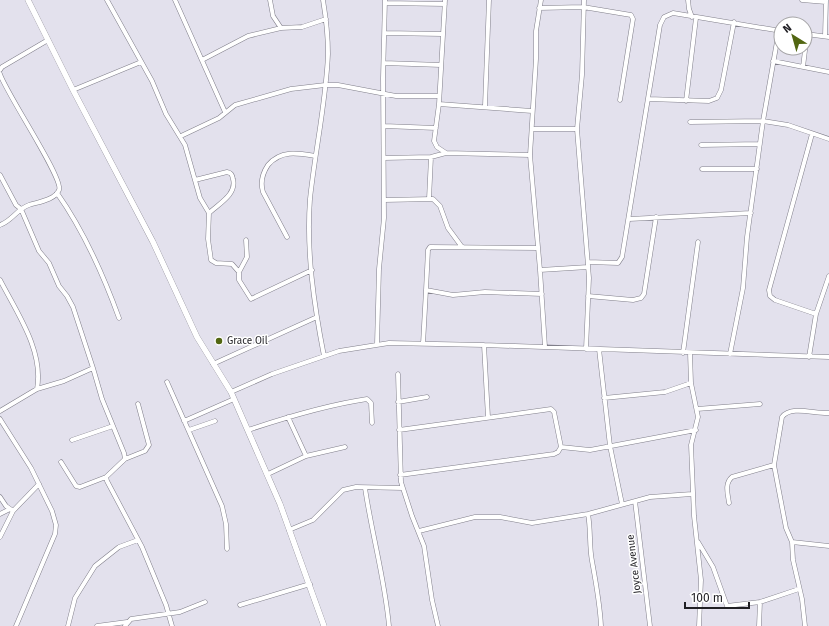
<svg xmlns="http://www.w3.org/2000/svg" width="829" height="626" font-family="'Fira Sans',sans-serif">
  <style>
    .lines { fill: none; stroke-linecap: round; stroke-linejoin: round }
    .minor-casing { stroke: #807f8a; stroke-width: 5 }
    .secondary-casing { stroke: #807f8a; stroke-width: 6 }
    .minor { stroke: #fff; stroke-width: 4 }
    .secondary { stroke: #fff; stroke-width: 5.5 }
    .poi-dot { fill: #526612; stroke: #fff; stroke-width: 1.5 }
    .labels { text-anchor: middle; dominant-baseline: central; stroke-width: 3; stroke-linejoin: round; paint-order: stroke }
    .poi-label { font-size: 10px; fill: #201f24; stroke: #fff; text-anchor: start }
    .street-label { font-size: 10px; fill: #201f24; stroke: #fff }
  </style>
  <rect width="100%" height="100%" fill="#e3e1ed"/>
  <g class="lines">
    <!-- minor casing -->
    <g class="minor-casing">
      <path id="minor" d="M107,0L152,81L166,114L185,145L200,198L209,213L208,239L211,260L216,263L232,264L239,272V280L251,299L312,270
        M175,0L225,112
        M270,0L273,16L281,28
        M323,0C326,18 328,36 328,54C326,103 315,151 310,199C306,251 314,305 324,356
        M445,0L439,104L434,141L437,147L446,153L530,155
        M541,0L536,31V59L530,155L540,270L545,347
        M584,0L582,75L577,129L589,278L586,349
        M688,0L689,9L692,17
        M802,0L826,2
        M385,3L445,4
        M539,8L583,7L631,15L633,19L620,100
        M385,33L442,34
        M806,34L829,37
        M825,36L826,0
        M202,60L248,36L281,28L302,27L326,19
        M773,61L829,72
        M384,63L441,65
        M803,67L807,34
        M0,70L2,67L48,40
        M0,74C6,93 64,179 59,190C55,200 38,202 29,205C17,209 12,221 0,225
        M73,90L141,62
        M648,99L709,101L717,98L721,90L734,22
        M686,101L696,18
        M439,104L532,111
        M485,106L489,0
        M690,122L763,121L788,125L829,139
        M384,126L436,128
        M532,129H577
        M812,134L769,290L770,296L775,300L816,314
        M181,136L219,118L235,105L291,89L325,85H338L396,96H439
        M701,145L760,144
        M384,158L431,157L446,153
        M702,169H757
        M0,175L16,205L21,209L39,251L49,263L59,286L67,296L73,307L93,368
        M195,180L227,172C231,173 232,174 233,179C237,194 220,203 209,213
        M57,193C84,231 103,274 119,318
        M429,199L431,157
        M384,200L433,199L440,206L448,228L462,247
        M629,219L751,213
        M287,237L263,192C260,182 262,174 268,165C281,150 297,153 315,156
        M588,262L618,263L622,257L660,25L664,17L673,13L781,31
        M540,270L588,267
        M239,272L247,257L246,240
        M0,280C17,313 44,351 37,389
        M426,290L428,250L430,247L538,248
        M588,296L633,300L641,298L644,294L656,217
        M377,344L379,269L384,218L383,78L385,0
        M423,344L426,290L453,295L485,292L542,294
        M484,345L488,417
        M599,349L610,446L622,504
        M683,353L698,242
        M690,353L691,383L698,417L691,445L694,516L701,580L699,626
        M730,354L743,288L747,237L763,121L779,30
        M809,357L816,314L829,276
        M213,364L317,317
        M398,374L401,482L412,516L424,546L432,600L438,626
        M167,382L222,506L226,524L227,549
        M231,392L272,374L339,351L389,343L484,345L829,357
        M604,398L665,392L691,383
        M398,402L427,397
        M697,409L760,404
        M0,411L37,389L64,381L93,368L102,399L124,453L125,459L106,477L107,481L142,547L166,605L172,626
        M288,417L306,456
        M0,419L31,468L52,511L56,525L55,534L16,626
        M184,421L234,399
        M189,430L215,421
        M248,430C287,417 327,405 367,399L371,403L372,423
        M399,430L551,409L554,412L561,447L558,452L554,454L400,475
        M72,440L113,426
        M561,447L590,450L696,430
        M125,459L145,451L149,445L138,404
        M61,462L76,486L80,487L106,477
        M268,474L306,456L345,447
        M365,488C372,535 385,580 389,626
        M0,497L6,506L13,511
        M635,501L650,626
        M729,503C728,494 724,484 732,477L774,465
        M0,514L10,509
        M588,514C591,530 589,546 592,561C596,583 600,604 601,626
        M289,530L313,520L343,490L356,487L403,488
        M419,531L475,517H500L532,523L588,514L650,497L692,494
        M0,537L13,511L39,484
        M698,542L713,567L727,606L760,602L799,589
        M792,542L829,546
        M240,605L310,584
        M68,626L75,598L95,566L119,547L138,540
        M97,626L127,622
        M125,626L131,619L180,612L205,602
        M759,626L760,602
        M805,626L802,599L793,560L792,542L786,528L774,465L782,417C791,405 815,414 829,413"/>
    </g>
    <!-- secondary casing -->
    <g class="secondary-casing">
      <path id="secondary" d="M28,0L73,90L153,242L197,337L231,392L280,504L324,626"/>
    </g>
    <!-- minor -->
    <use href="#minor" class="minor"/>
    <!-- secondary -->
    <use href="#secondary" class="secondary"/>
  </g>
  <!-- markers -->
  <circle class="poi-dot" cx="219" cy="341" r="4"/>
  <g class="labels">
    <!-- poi labels -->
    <g class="poi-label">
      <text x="227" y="341">Grace Oil</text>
    </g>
    <!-- street labels -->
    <g class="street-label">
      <text transform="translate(634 564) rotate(-97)">Joyce Avenue</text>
    </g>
  </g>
  <!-- north arrow -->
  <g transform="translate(793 36) rotate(323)"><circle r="19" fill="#ffffff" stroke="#a6a5a7"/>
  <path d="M0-3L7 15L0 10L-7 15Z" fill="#526612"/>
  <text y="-6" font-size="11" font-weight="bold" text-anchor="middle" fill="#201f24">N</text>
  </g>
  <!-- scale -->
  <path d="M685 602v6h64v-6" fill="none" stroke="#201f24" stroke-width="2"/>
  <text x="691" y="602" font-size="12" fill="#201f24" stroke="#ffffff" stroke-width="3" paint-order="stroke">100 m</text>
</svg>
